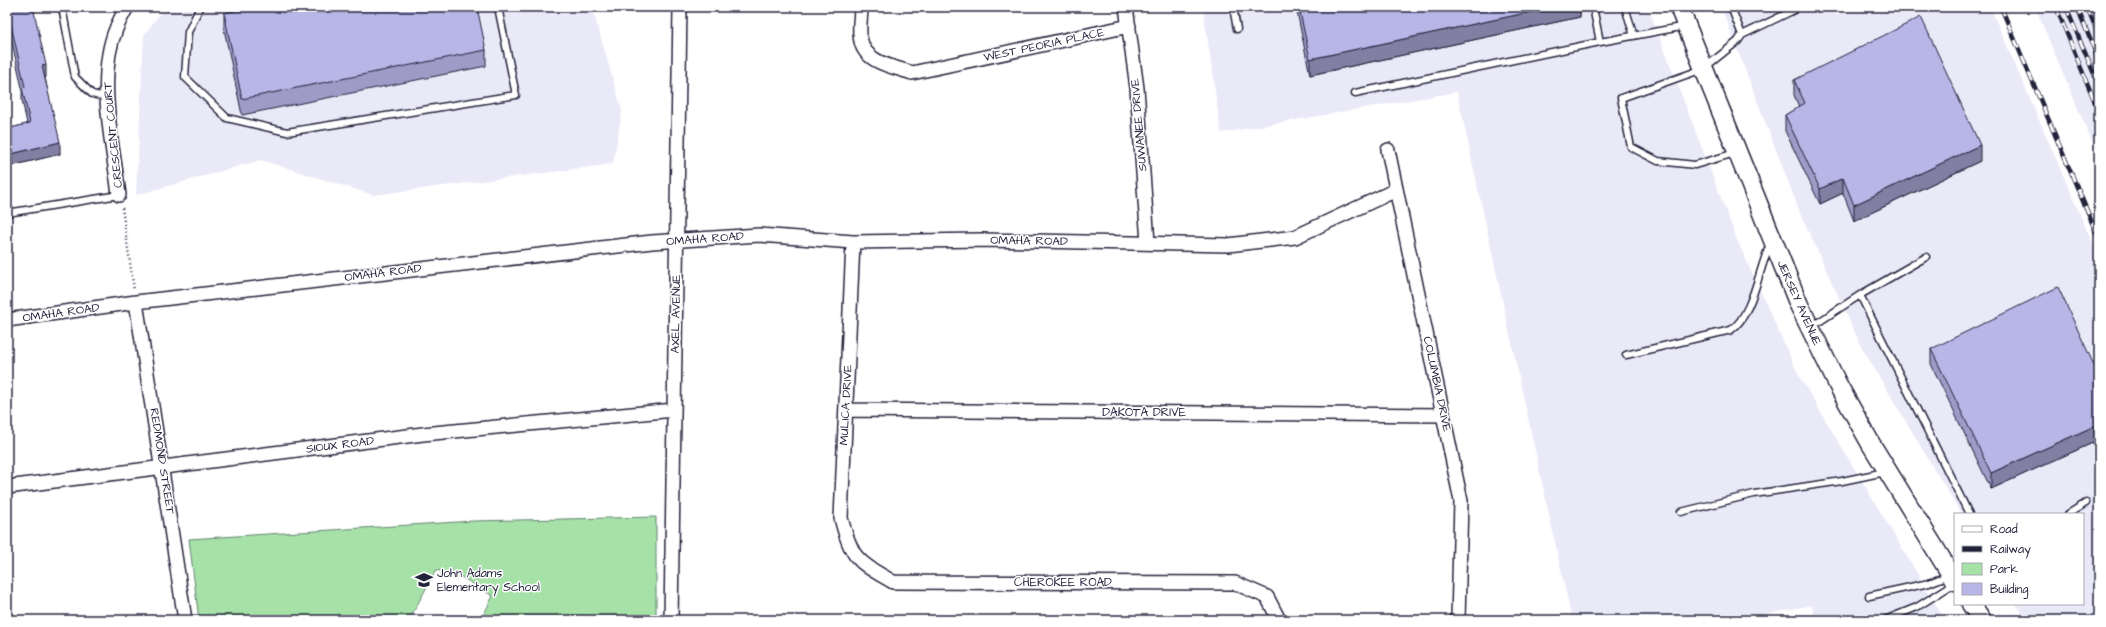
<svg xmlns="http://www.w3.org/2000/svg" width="2106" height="627" font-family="'Architects Daughter',sans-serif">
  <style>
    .built { fill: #eae9f8 }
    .green { fill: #a6e2a8; stroke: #648272 }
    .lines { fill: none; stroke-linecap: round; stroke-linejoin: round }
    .lane-casing { stroke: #22223b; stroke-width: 9 }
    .street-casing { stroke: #22223b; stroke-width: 16 }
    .secondary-casing { stroke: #22223b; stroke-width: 21 }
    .path { stroke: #22223b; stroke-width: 2.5; stroke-dasharray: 1 3; stroke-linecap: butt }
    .lane { stroke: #fff; stroke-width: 6 }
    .street { stroke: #fff; stroke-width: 13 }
    .secondary { stroke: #fff; stroke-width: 18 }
    .rail-casing { stroke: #22223b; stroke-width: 4.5 }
    .rail { stroke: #fff; stroke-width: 3; stroke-dasharray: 9; stroke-linecap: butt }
    .wall { fill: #9e9cc7; stroke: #22223b }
    .shaded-wall { fill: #817fa2; stroke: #22223b }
    .building { fill: #b8b5e7; stroke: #22223b }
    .labels { text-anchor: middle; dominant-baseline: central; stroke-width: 3; stroke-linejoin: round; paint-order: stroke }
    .street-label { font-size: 12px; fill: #22223b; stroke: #fff }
    .poi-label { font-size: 12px; fill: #22223b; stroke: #fff; text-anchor: start }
  </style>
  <rect width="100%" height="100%" fill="#fff"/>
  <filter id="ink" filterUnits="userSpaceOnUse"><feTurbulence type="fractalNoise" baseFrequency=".025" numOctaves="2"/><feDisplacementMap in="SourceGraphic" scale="8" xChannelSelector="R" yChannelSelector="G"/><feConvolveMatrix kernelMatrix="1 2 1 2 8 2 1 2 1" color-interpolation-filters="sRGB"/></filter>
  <g filter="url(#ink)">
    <!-- built -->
    <path class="built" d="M165,7H592L622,111L613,164L373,195L261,160L136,195L144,35Z
      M1203,7H1648L1737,240L1799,376L1945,620H1815L1812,605L1737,620H1572L1457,92L1221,133Z
      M1721,7H1832L1835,15L1867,7H1980L1991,9L2099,258V620H2026L2016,604H2083V514H1961L1861,346L1801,215Z
      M2035,7H2099V159L2095,149Z"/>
    <!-- green -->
    <path class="green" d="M656,517V620H481L493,596L458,575L436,570L409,620H199L189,539L473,521Z"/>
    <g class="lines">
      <!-- lane casing -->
      <g class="lane-casing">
        <path id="lane" d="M62,7L75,77L92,94L107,98
          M200,7L188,32L185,77L227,118L287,132L516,95L498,7
          M1233,7L1237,29
          M1593,7L1600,42L1686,26
          M1625,7L1634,36
          M1731,7L1742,35L1738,41L1703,69L1621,98L1631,147L1658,161L1695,165L1735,153
          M1742,35L1794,10L1793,7
          M1355,93L1600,42
          M7,213L119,195
          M1860,295L1969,514
          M1811,327L1860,295L1926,257
          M1626,355L1731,330C1753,315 1759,267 1771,242
          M1681,512L1754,494L1842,481L1885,472
          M2068,514L2086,503
          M1869,596L1929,583L1949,575
          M1885,620L1917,607L1955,583"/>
      </g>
      <!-- street casing -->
      <g class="street-casing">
        <path id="street" d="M861,7C861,18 858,31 861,41C865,63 895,67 912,73L1129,26
          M1126,7L1137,88L1148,243
          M1388,150L1461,501L1458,620
          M119,195C113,144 96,77 116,29C119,21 123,14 127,7
          M853,242L841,518C852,560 857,561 893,582L1235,583L1267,597L1279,620
          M136,302L185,620
          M7,320L136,302L652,242L759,235L853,242L981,240L1228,245L1295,237L1396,190
          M846,410L1443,415
          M7,487L423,434L674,410
          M671,620L680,7"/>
      </g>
      <!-- secondary casing -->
      <g class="secondary-casing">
        <path id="secondary" d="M1679,7L1799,305L1838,385L1871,444L1955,581
          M1971,604L1982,620"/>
      </g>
      <!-- path -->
      <path class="path" d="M122,208L134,290"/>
      <!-- lane -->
      <use href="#lane" class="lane"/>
      <!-- street -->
      <use href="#street" class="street"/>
      <!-- secondary -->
      <use href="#secondary" class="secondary"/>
      <!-- rail casing -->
      <g class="rail-casing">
        <path id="rail" d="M2001,7L2099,239
          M2056,7L2099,112
          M2066,7L2099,86
          M2077,7L2099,61
          M2087,7L2099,36"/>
      </g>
      <!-- rail -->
      <use href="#rail" class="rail"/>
    </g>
    <!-- wall -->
    <path class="wall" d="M7,7L46,77H45L60,154L7,167V129L27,124L22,100V88L7,20Z
      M1296,7H1580V17L1310,75Z
      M224,13L486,50V66L242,115L224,29Z
      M1794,80L1980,161L1854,221L1843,193L1820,204L1785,131V115L1799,107L1794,95Z
      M1931,349L2099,376V440L1991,489L1931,364Z"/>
    <!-- shaded-wall -->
    <path class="shaded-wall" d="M1554,7H1580V17L1310,75V59Z
      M46,65V77L42,78V66Z
      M60,142V154L7,167V155Z
      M1980,145V161L1854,221V205Z
      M1843,178V193L1820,204V189Z
      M2099,424V440L1991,489V473Z"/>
    <!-- building -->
    <path class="building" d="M7,7H33L46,65L42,66L60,142L7,155V129L30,123L22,88L25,87Z
      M254,7H477L486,50L242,99L224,13Z
      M1299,7H1554L1310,59Z
      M1921,17L1980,145L1854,205L1843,178L1820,189L1785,115L1805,103L1794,80Z
      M2058,287L2099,376V424L1991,473L1931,349Z"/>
  </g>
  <!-- icons -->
  <defs>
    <g id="school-bare" transform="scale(1.38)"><path d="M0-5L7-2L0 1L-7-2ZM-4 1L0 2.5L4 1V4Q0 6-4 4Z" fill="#22223b" stroke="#fff" stroke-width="2.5" paint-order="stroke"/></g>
  </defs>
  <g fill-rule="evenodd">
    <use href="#school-bare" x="424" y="580"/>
  </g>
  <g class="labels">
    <!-- street labels -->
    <g class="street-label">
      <text transform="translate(1044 45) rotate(-12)">WEST PEORIA PLACE</text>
      <text transform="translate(1139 125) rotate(-95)">SUWANEE DRIVE</text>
      <text transform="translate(113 135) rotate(-96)">CRESCENT COURT</text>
      <text transform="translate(705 239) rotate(-4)">OMAHA ROAD</text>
      <text transform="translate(1029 241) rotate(1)">OMAHA ROAD</text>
      <text transform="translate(383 273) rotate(-7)">OMAHA ROAD</text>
      <text transform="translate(1799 303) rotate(66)">JERSEY AVENUE</text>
      <text transform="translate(61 313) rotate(-8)">OMAHA ROAD</text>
      <text transform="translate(676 314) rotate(-89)">AXEL AVENUE</text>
      <text transform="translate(1437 384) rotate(78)">COLUMBIA DRIVE</text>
      <text transform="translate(846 405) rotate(-87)">MULICA DRIVE</text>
      <text x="1144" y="412">DAKOTA DRIVE</text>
      <text transform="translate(340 445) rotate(-7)">SIOUX ROAD</text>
      <text transform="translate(162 461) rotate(81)">REDMOND STREET</text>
      <text x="1063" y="582">CHEROKEE ROAD</text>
    </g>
    <!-- poi labels -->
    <g class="poi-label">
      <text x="437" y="573">John Adams<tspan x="437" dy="14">Elementary School</tspan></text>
    </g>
  </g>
  <!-- margin -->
  <rect width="2106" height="627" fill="none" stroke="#fff" stroke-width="24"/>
  <rect x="12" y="12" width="2082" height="603" fill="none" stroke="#22223b" stroke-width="1.5" filter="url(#ink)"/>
  <!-- legend -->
  <rect x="1954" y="513" width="130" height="92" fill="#ffffff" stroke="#a7a7b1"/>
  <rect x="1962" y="526" width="20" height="6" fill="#ffffff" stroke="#a7a7b1"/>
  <text x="1990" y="533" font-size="12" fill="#22223b">Road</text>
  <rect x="1962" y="546" width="20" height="6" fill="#22223b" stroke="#a7a7b1"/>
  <text x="1990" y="553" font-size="12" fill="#22223b">Railway</text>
  <rect x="1962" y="563" width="20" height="12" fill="#a6e2a8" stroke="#a7a7b1"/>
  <text x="1990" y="573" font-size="12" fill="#22223b">Park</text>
  <rect x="1962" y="583" width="20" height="12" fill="#b8b5e7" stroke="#a7a7b1"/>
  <text x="1990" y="593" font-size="12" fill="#22223b">Building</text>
</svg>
